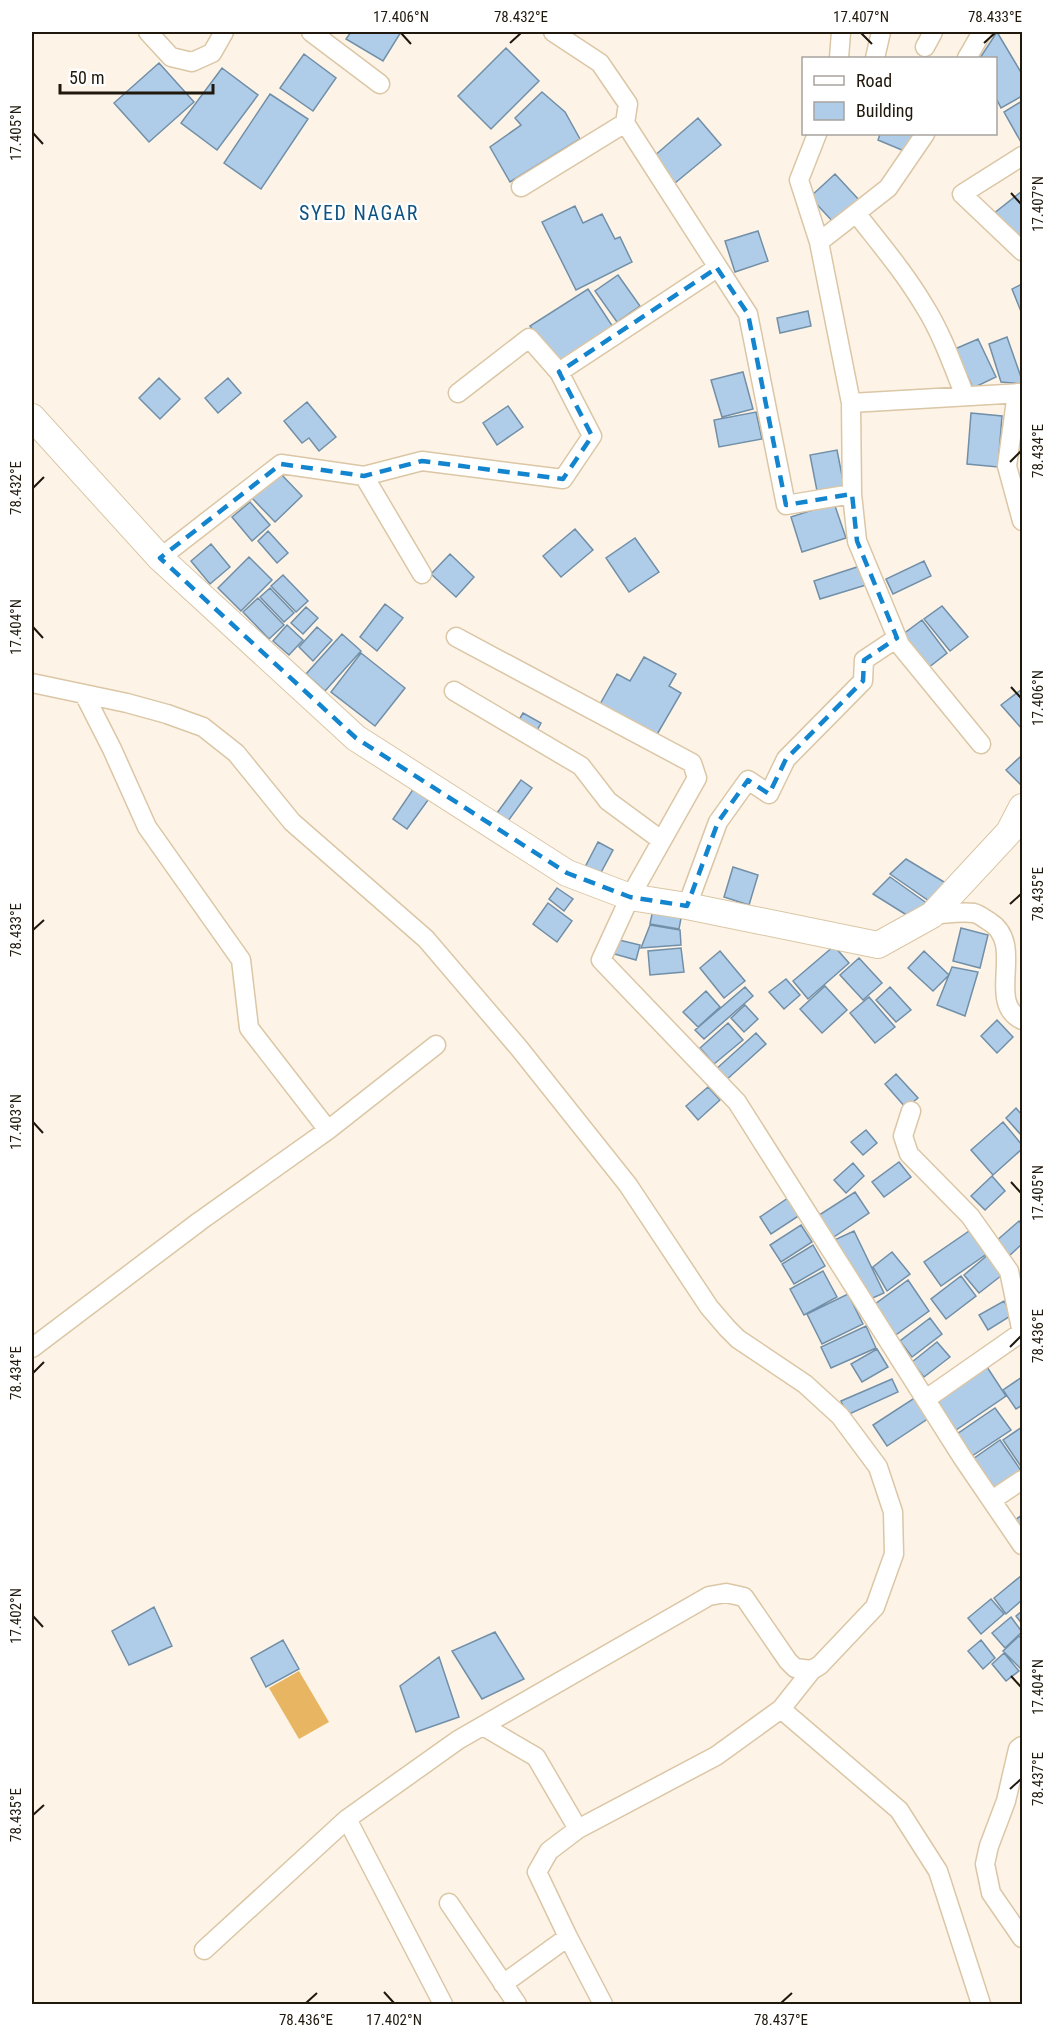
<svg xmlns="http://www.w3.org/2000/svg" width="1054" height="2036" font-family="'Roboto Condensed',sans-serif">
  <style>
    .water { fill: #e8b662 }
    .building { fill: #afcde8; stroke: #728fa8; stroke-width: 1.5 }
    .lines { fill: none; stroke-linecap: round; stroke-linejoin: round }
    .street-casing { stroke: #dbc6a5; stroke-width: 21 }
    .secondary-casing { stroke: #dbc6a5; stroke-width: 28 }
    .street { stroke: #fff; stroke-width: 18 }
    .secondary { stroke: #fff; stroke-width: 26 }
    .marked { fill: none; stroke: #1385ce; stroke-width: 4.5; stroke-dasharray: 12 8; stroke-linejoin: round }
    .ticks { fill: none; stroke: #20180c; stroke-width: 2 }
    .labels { text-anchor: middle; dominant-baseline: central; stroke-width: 4.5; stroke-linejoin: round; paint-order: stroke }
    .neighbourhood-label { font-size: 20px; letter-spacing: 1.5px; fill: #0f5382; stroke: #fff }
    .neatline { fill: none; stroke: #20180c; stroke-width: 2 }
    .ticks-label { font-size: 15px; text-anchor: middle; fill: #20180c }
  </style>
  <rect width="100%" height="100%" fill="#fdf4e7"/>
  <!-- water -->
  <path class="water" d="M299,1671L329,1722L299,1739L269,1688Z"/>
  <!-- building -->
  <path class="building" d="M351,32H401L383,61L346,39Z
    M997,32L1022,74V96L1001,108L996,98V58H980Z
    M506,48L539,81L491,129L458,96Z
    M304,54L336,78L313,111L280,88Z
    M159,63L194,102L149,142L114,103Z
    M222,68L258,95L217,150L181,123Z
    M542,92L565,112L580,139L510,182L490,147L521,125L515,118Z
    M270,94L308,119L261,189L224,163Z
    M1022,101V144L1004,112Z
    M698,118L721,145L675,183L653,157Z
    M880,134H916L909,153L878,140Z
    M835,174L860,201L835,224L810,197Z
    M1022,191V244L993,214Z
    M575,206L583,223L602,214L615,239L620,237L632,262L576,290L542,222Z
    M758,231L768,261L735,272L725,241Z
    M618,275L640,306L617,322L595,291Z
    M1022,284V314L1012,289Z
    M588,289L613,327L555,364L530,326Z
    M808,311L811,326L780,333L777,318Z
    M1007,337L1022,380V384L1001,382L989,344Z
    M978,339L996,377L973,388L955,349Z
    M743,372L753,409L722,417L711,380Z
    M159,378L180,399L160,419L139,398Z
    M228,378L241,393L218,413L205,398Z
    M307,402L336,437L319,451L309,438L302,443L284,421Z
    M508,406L523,427L497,445L483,423Z
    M756,412L762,439L719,447L714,420Z
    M971,413L1002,416L998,467L967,464Z
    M837,450L844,486L817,491L810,455Z
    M278,471L302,496L275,522L251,497Z
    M250,502L270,525L252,541L232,517Z
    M834,503L846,538L802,552L791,517Z
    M575,529L593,550L561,577L543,556Z
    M268,531L288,553L277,563L258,541Z
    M635,538L659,572L629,592L606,558Z
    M211,544L230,567L210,584L191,561Z
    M450,554L474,577L456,597L431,574Z
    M249,557L272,580L241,611L218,588Z
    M924,561L931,576L893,594L886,579Z
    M860,566L866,585L820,599L814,581Z
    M283,575L308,601L296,612L271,586Z
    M270,588L294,613L284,622L260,597Z
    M258,598L284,625L269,639L243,612Z
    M385,604L403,618L377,651L360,637Z
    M942,606L968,637L950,651L924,619Z
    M306,607L318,618L303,634L291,623Z
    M922,620L947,653L928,668L902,635Z
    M287,625L303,640L289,655L273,641Z
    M317,627L332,640L313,661L299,647Z
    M342,634L361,651L325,691L306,674Z
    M361,653L405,688L375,726L331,692Z
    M644,657L676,674L669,686L681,693L655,738L599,706L617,674L630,681Z
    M1022,689V729L1001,705Z
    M523,713L541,723L534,736L516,725Z
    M1020,757L1022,759L1021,785L1006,770Z
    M521,780L532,788L508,821L497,813Z
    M416,785L431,796L407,829L393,819Z
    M598,842L613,850L598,878L583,871Z
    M906,859L949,885L932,903L890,874Z
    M733,867L758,875L749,905L724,897Z
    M890,877L928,904L913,919L873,894Z
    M557,888L573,899L564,911L549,899Z
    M548,903L572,921L557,942L533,924Z
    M653,909L682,913L679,929L650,924Z
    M650,925L680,930L681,945L641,948Z
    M961,928L988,935L980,968L953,961Z
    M615,939L640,945L636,960L611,953Z
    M834,946L849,963L808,999L793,981Z
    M681,948L684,972L650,975L648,951Z
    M720,951L745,981L724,998L700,968Z
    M924,951L949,975L933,991L908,968Z
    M859,958L882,983L863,1000L840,975Z
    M952,967L978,972L965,1016L937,1005Z
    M786,979L800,995L784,1009L769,992Z
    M825,986L847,1010L822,1033L800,1009Z
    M745,987L753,996L704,1039L695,1030Z
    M890,987L911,1010L896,1022L876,1000Z
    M706,991L720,1007L698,1027L683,1012Z
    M869,997L895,1027L875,1043L850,1013Z
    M745,1005L758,1019L744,1032L731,1018Z
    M997,1020L1013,1037L997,1053L981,1036Z
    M728,1023L743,1040L714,1064L700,1048Z
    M756,1033L766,1044L724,1082L714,1071Z
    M896,1074L918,1098L906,1108L885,1084Z
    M708,1087L720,1100L698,1120L686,1106Z
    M1016,1108L1022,1115V1136L1006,1118Z
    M1003,1122L1022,1145V1149L993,1175L971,1150Z
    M866,1130L877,1143L863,1155L851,1142Z
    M899,1162L911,1177L884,1197L872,1182Z
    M853,1163L864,1176L846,1193L834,1180Z
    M992,1176L1005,1191L985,1210L971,1196Z
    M855,1192L869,1213L828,1241L813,1219Z
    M788,1198L800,1215L771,1234L760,1217Z
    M1019,1221L1022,1225V1244L1008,1257L995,1242Z
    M801,1225L812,1242L781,1262L770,1245Z
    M972,1229L988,1253L941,1286L924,1262Z
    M854,1231L884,1293L866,1301L830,1242Z
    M813,1245L825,1266L794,1284L782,1264Z
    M892,1252L910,1274L887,1291L873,1267Z
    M990,1253L1006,1272L979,1293L964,1275Z
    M823,1271L837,1297L804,1315L790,1289Z
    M961,1276L976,1296L946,1319L931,1299Z
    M908,1280L929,1311L893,1337L871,1307Z
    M848,1294L863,1324L822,1344L807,1314Z
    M1004,1301L1012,1315L988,1330L979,1315Z
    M930,1318L942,1334L912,1357L900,1341Z
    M866,1326L876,1348L831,1368L821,1347Z
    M937,1342L950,1357L924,1377L912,1362Z
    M877,1349L888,1367L862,1382L851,1364Z
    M987,1367L1006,1396L956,1430L937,1401Z
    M1022,1377V1405L1016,1409L1003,1390Z
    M892,1379L898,1392L847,1415L841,1401Z
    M916,1397L929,1418L887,1446L873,1425Z
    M995,1408L1011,1430L972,1456L957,1434Z
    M1022,1427V1468L1003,1440Z
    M1000,1440L1022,1472L996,1491L973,1459Z
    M1022,1515V1531L1015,1520Z
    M1022,1575V1600L1006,1614L994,1598Z
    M991,1599L1004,1614L981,1634L968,1618Z
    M154,1607L172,1646L129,1665L112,1631Z
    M1022,1611V1624L1016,1616Z
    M1011,1617L1022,1632L1005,1648L992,1633Z
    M495,1632L524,1679L482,1699L452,1651Z
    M1019,1636L1022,1639V1666L1020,1668L1003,1651Z
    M283,1640L299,1669L266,1687L251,1658Z
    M981,1640L995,1658L983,1669L968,1651Z
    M1004,1653L1019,1671L1006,1681L992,1664Z
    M439,1657L459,1717L416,1732L400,1686Z"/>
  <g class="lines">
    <!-- street casing -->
    <g class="street-casing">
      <path id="street" d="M148,32L171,57L192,62L212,53L224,32
        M311,32L380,84
        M553,32L600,63L628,104L625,123L748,314L786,505L852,494
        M925,47L933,32
        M839,58L841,32
        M875,58L881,32
        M967,58L982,32
        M817,134L799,180L819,242L851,403L852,494L857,541L900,645L981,744
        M1022,156L962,194L1022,251
        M521,187L625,123
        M856,213C880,244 905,273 925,307C942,334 953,366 965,396
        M819,242L888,188L925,134
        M458,393L529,338L559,372
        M1017,393L1007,466L1022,521
        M851,403L1022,393
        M364,476L422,574
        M160,558L281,464L364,476L422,461L563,479L592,436L559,372L717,268
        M456,637L692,763L697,778L630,897L601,960L737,1102L962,1457L1022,1545
        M32,683L127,703L167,714L203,727L236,753L292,822L426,939L519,1048L628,1185L709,1307L727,1328L738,1339L805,1384L840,1416L878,1467L893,1512L894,1554L875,1607L820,1665L812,1670L781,1709L716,1756L578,1829L549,1851L537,1872L568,1937L603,2004
        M454,691L581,766L608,801L661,840
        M84,694L112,749L147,827L241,960L249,1028L328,1130
        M687,906L718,822L748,780L769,794L786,759L863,681L864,660L897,638
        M932,915C945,914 961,911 974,913C979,914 985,919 990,922C1026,945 985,1002 1022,1020
        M911,1111L903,1136L909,1154L970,1216L1009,1271L1022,1333
        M32,1348L200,1221L328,1130L436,1045
        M926,1399L1022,1332
        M992,1500L1022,1480
        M781,1709L899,1810L938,1871L981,2004
        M483,1726L536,1757L578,1829
        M1022,1746L1018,1749L1006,1801L989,1846L985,1864L991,1893L1022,1938
        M347,1819L443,2004
        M449,1903L517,2004
        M204,1950L347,1819L458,1740L709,1596L726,1593L744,1597L788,1661L795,1668L812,1670
        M503,1984L568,1937"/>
    </g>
    <!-- secondary casing -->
    <g class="secondary-casing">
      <path id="secondary" d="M32,417L160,558L356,738L567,873L630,897L687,906L878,945L932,915L1009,832L1022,807"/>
    </g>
    <!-- street -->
    <use href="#street" class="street"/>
    <!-- secondary -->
    <use href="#secondary" class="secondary"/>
  </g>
  <!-- marked area -->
  <path class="marked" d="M717,268L748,314L786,505L852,494L857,541L897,638L864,660L863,681L786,759L769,794L748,780L718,822L687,906L630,897L567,873L356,738L160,558L281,464L364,476L422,461L563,479L592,436L559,372Z"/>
  <!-- ticks -->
  <path class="ticks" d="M401,33L411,44M861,33L872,44M510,43L521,33M984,43L995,33M33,133L43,144M1011,193L1021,204M1010,462L1021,451M33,488L44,477M33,627L43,638M1011,687L1021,698M1010,904L1021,894M33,930L44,920M33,1122L43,1133M1011,1182L1021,1193M1010,1347L1021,1336M33,1373L44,1362M33,1616L43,1627M1011,1676L1021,1687M1010,1789L1021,1779M33,1815L44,1805M384,1992L394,2003M306,2003L317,1993M781,2003L792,1993"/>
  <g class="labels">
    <!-- neighbourhood labels -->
    <g class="neighbourhood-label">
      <text x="359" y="213">SYED NAGAR</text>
    </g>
  </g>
  <!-- border -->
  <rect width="1054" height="2036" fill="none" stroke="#ffffff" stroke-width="66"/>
  <!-- legend -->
  <rect x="802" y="57" width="195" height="78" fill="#ffffff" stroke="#a6a39e" stroke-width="1.5"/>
  <rect x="814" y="76" width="30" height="9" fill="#ffffff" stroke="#a6a39e" stroke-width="1.5"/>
  <text x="856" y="87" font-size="18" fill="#20180c">Road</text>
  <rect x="814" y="102" width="30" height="18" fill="#afcde8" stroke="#a6a39e" stroke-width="1.5"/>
  <text x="856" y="117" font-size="18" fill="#20180c">Building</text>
  <!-- scale -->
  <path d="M60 84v9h153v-9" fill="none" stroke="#20180c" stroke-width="3"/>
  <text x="69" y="84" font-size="18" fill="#20180c" stroke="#ffffff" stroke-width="4.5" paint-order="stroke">50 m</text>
  <rect x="33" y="33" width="988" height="1970" class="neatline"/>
  <g class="ticks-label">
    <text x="401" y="22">17.406°N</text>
    <text x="521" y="22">78.432°E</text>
    <text x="861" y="22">17.407°N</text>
    <text x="995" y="22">78.433°E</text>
    <text transform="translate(16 133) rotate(-90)" y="5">17.405°N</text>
    <text transform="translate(1038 204) rotate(-90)" y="5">17.407°N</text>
    <text transform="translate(1038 451) rotate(-90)" y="5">78.434°E</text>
    <text transform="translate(16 488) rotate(-90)" y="5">78.432°E</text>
    <text transform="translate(16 627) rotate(-90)" y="5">17.404°N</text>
    <text transform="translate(1038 698) rotate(-90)" y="5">17.406°N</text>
    <text transform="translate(1038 894) rotate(-90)" y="5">78.435°E</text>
    <text transform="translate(16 930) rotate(-90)" y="5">78.433°E</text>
    <text transform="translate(16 1122) rotate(-90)" y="5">17.403°N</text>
    <text transform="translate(1038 1193) rotate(-90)" y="5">17.405°N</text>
    <text transform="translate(1038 1336) rotate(-90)" y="5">78.436°E</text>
    <text transform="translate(16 1373) rotate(-90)" y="5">78.434°E</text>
    <text transform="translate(16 1616) rotate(-90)" y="5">17.402°N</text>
    <text transform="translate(1038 1687) rotate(-90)" y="5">17.404°N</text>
    <text transform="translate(1038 1779) rotate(-90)" y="5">78.437°E</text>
    <text transform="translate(16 1815) rotate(-90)" y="5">78.435°E</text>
    <text x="306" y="2025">78.436°E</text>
    <text x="394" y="2025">17.402°N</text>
    <text x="781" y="2025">78.437°E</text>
  </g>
</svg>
